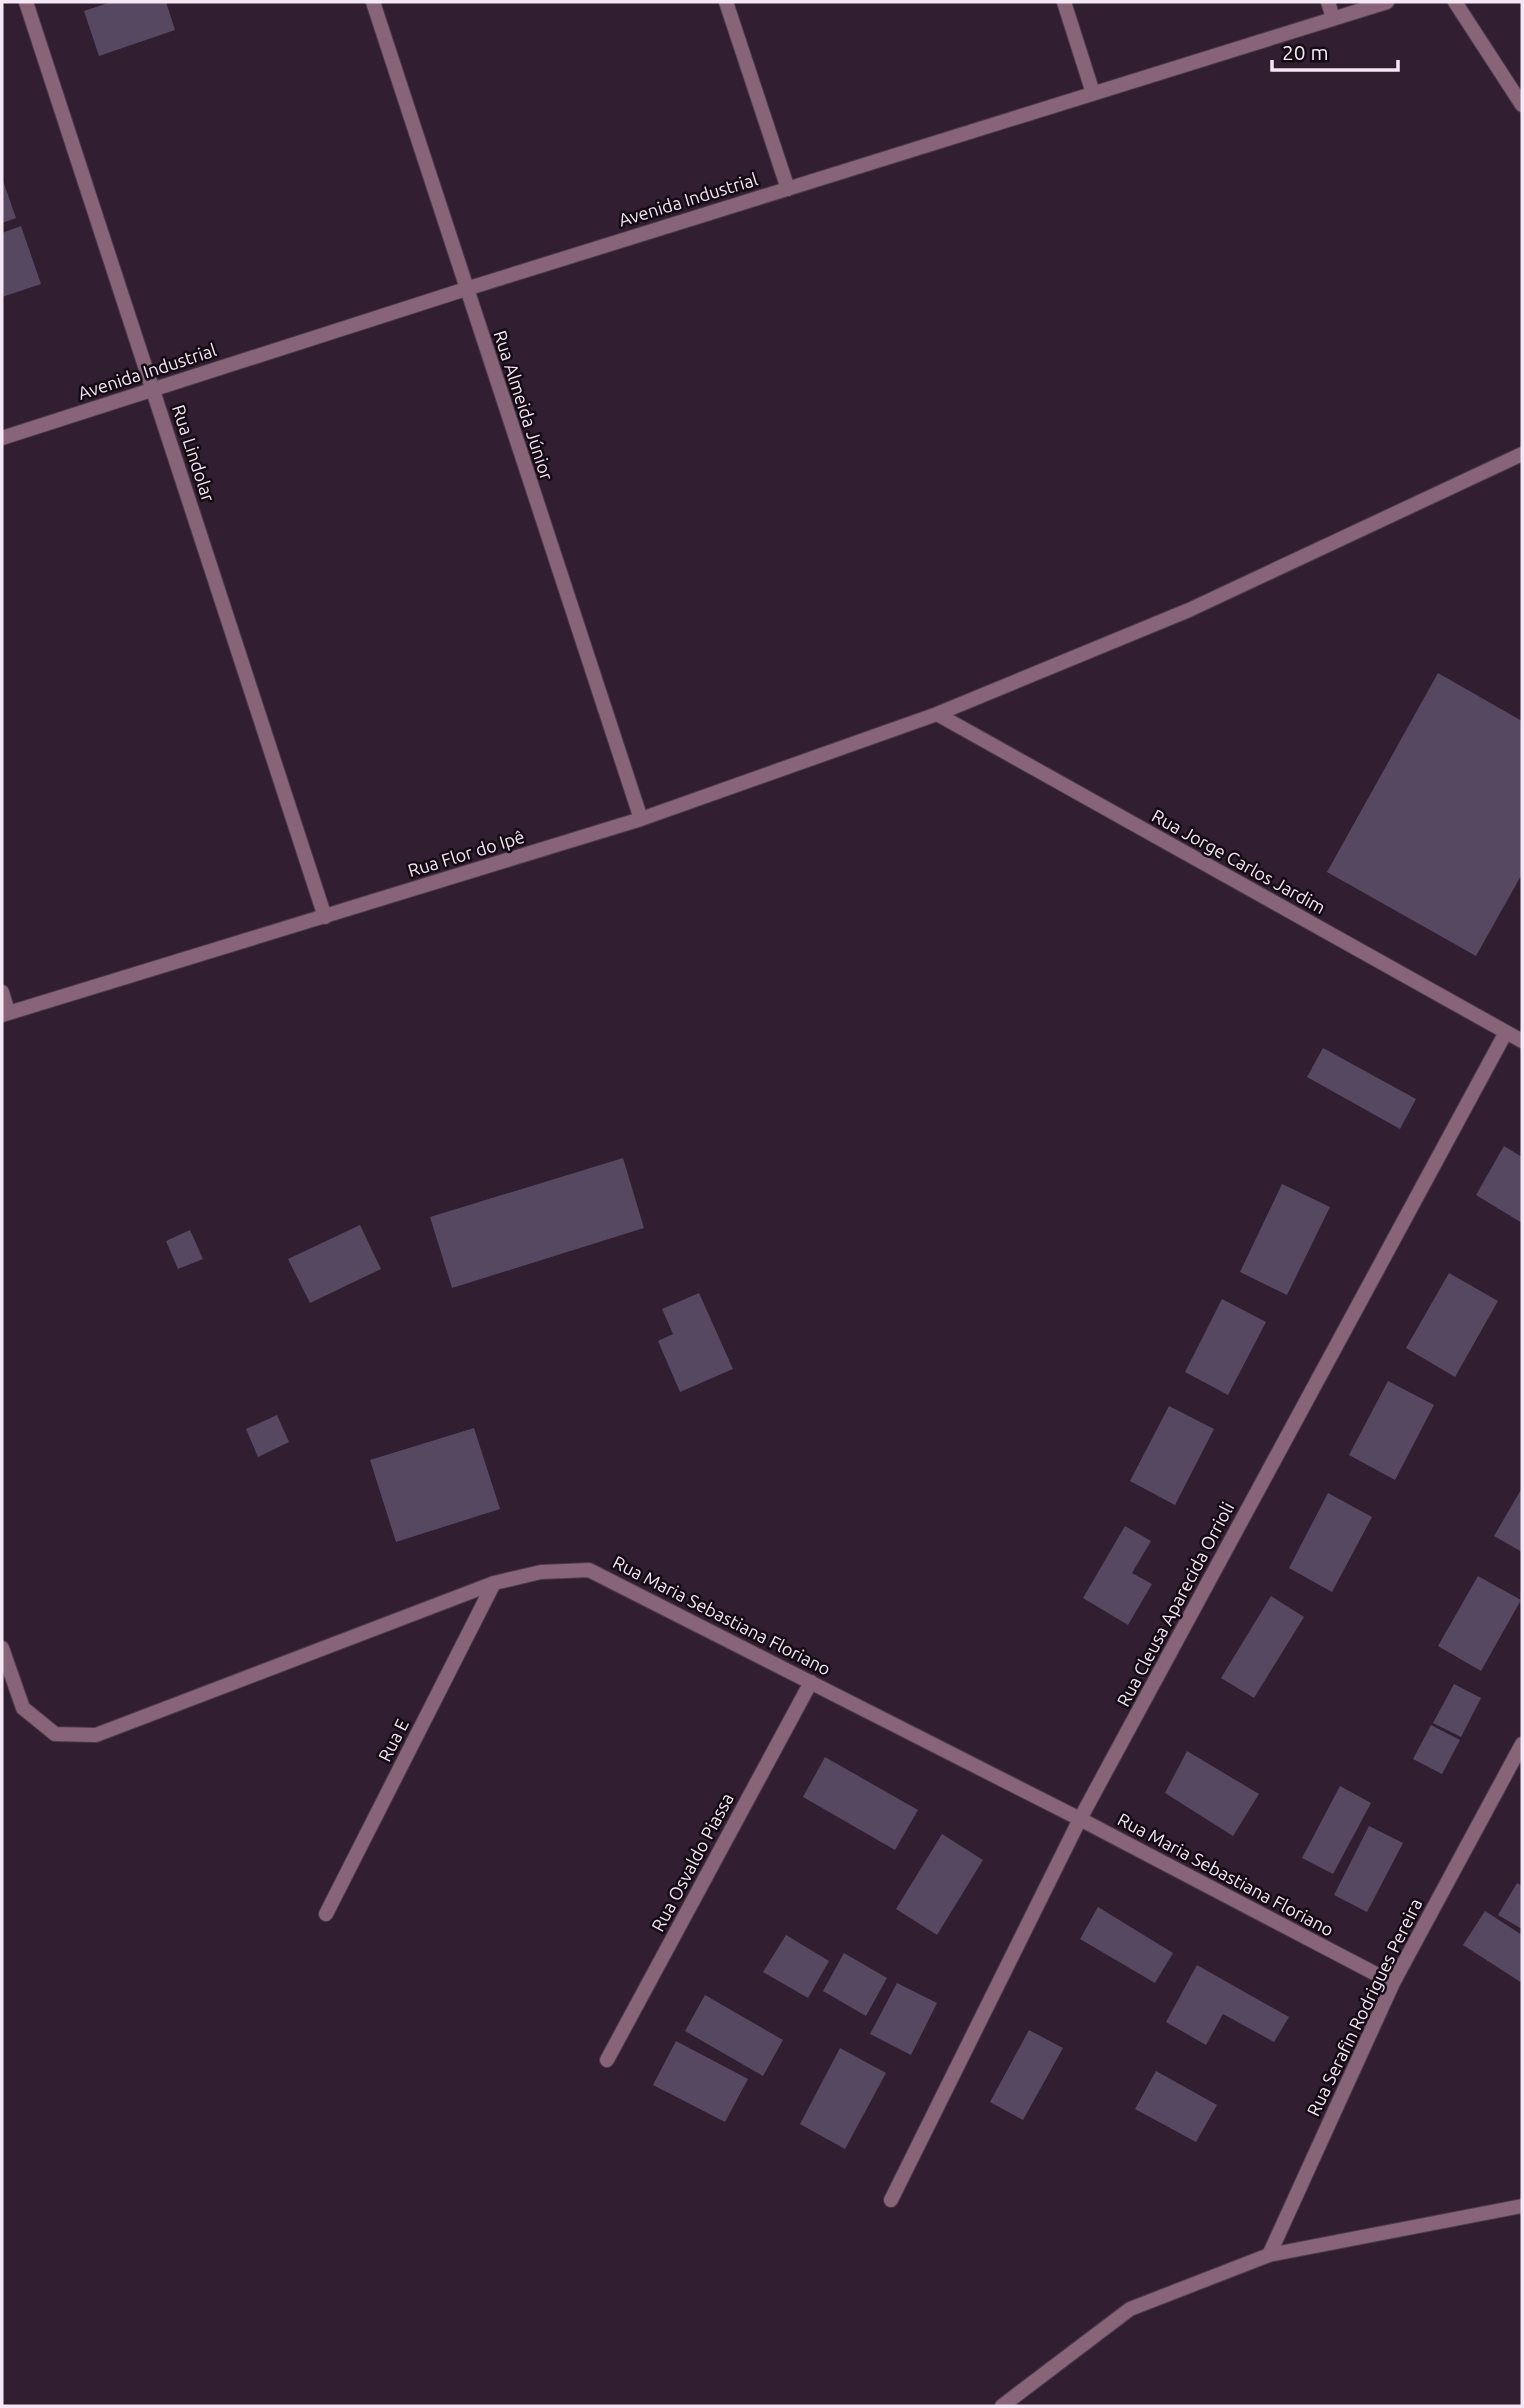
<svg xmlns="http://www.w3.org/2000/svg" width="1524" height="2408" font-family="Ubuntu,sans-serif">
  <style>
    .building { fill: #564861 }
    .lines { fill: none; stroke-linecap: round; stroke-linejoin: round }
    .minor-casing { stroke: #4c3a4c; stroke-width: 16 }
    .tertiary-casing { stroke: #4c3a4c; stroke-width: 16 }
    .minor { stroke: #876477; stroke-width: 14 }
    .tertiary { stroke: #876477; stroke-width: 14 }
    .labels { text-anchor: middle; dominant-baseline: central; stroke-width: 5; stroke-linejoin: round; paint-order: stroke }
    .street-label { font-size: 18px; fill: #f5e7f4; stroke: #140b14 }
  </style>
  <rect width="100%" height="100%" fill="#311e31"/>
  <!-- building -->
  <path class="building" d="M111,2H166L175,30L99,56L84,11Z
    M2,178L16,218L2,223Z
    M21,226L41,284L2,297V233Z
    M1438,673L1522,721V874L1476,956L1327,872Z
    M1323,1048L1416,1099L1400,1129L1307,1077Z
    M1504,1146L1522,1157V1223L1476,1195Z
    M623,1158L644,1228L452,1288L430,1217Z
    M1282,1184L1330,1207L1287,1295L1240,1272Z
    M360,1225L381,1269L310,1303L288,1259Z
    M190,1230L203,1259L178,1269L166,1241Z
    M1449,1273L1498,1301L1455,1377L1406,1348Z
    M699,1293L733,1369L680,1392L658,1341L673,1334L662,1309Z
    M1222,1299L1266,1322L1228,1395L1185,1372Z
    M1388,1381L1434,1405L1395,1480L1349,1455Z
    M1169,1406L1214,1429L1175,1505L1130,1481Z
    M277,1415L289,1442L258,1457L246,1429Z
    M474,1428L500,1509L396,1542L370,1460Z
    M1522,1488V1552L1494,1536Z
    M1328,1493L1372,1517L1332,1592L1289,1568Z
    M1125,1526L1151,1541L1132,1573L1152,1584L1128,1625L1083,1598Z
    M1478,1576L1521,1600L1481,1671L1438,1646Z
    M1271,1596L1304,1617L1254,1698L1221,1678Z
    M1454,1684L1481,1698L1461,1737L1433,1723Z
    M1431,1725L1460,1740L1442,1774L1413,1759Z
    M1187,1751L1259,1794L1233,1836L1165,1793Z
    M825,1757L918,1810L895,1850L803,1797Z
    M1340,1786L1371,1803L1333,1874L1302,1858Z
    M1369,1826L1403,1843L1367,1912L1334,1895Z
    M942,1834L983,1860L937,1935L896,1909Z
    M1517,1883L1522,1886V1929L1498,1915Z
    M1098,1907L1173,1953L1155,1983L1080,1939Z
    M1485,1911L1522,1935V1983L1463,1945Z
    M786,1935L829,1961L808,1998L763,1972Z
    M844,1953L887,1978L866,2016L823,1991Z
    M1197,1965L1289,2017L1274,2042L1223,2014L1206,2045L1166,2022Z
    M897,1983L937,2003L911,2055L870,2034Z
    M705,1995L783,2040L763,2076L685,2031Z
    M1029,2030L1063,2048L1023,2120L990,2102Z
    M676,2041L748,2079L725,2122L653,2085Z
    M840,2048L886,2073L845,2149L800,2124Z
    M1156,2071L1217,2105L1196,2142L1135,2109Z"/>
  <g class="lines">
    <!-- minor casing -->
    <g class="minor-casing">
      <path id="minor" d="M26,2L325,917
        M373,2L641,819
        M726,2L788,189
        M1064,2L1093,93
        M1328,2L1333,18
        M1455,2L1522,105
        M937,714L1522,1041
        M2,992L8,1012
        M2,1015L641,819L937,714L1189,610L1522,454
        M2,1648L23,1708L55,1734L96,1735L494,1583L541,1572L589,1570L1080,1819L1393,1983
        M326,1914L494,1583
        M607,2060L811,1682
        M891,2200L1080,1819L1506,1032
        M1269,2255L1393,1983L1522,1744"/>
    </g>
    <!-- tertiary casing -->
    <g class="tertiary-casing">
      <path id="tertiary" d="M2,438L466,289L1387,2
        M1002,2406L1130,2309L1269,2255L1522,2206"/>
    </g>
    <!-- minor -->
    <use href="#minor" class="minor"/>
    <!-- tertiary -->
    <use href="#tertiary" class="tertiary"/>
  </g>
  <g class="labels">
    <!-- street labels -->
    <g class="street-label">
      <text transform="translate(688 199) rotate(-17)">Avenida Industrial</text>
      <text transform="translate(147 371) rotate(-18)">Avenida Industrial</text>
      <text transform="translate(524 405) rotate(72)">Rua Almeida Júnior</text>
      <text transform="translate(194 453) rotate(72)">Rua Lindolar</text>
      <text transform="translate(466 853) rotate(-17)">Rua Flor do Ipê</text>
      <text transform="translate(1239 861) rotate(29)">Rua Jorge Carlos Jardim</text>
      <text transform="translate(1175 1604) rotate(-62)">Rua Cleusa Aparecida Orrioli</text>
      <text transform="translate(722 1615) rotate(27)">Rua Maria Sebastiana Floriano</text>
      <text transform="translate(393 1740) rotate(-63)">Rua E</text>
      <text transform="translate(692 1862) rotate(-62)">Rua Osvaldo Piassa</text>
      <text transform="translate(1226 1874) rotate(28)">Rua Maria Sebastiana Floriano</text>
      <text transform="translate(1364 2007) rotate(-64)">Rua Serafin Rodrigues Pereira</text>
    </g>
  </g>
  <!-- border -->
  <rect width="1524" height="2408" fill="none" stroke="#f5e7f4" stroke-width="7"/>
  <!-- scale -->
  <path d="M1272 60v10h126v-10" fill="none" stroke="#f5e7f4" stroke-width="3.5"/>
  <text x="1282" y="60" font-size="21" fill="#f5e7f4" stroke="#140b14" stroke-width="5" paint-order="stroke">20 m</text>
</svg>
